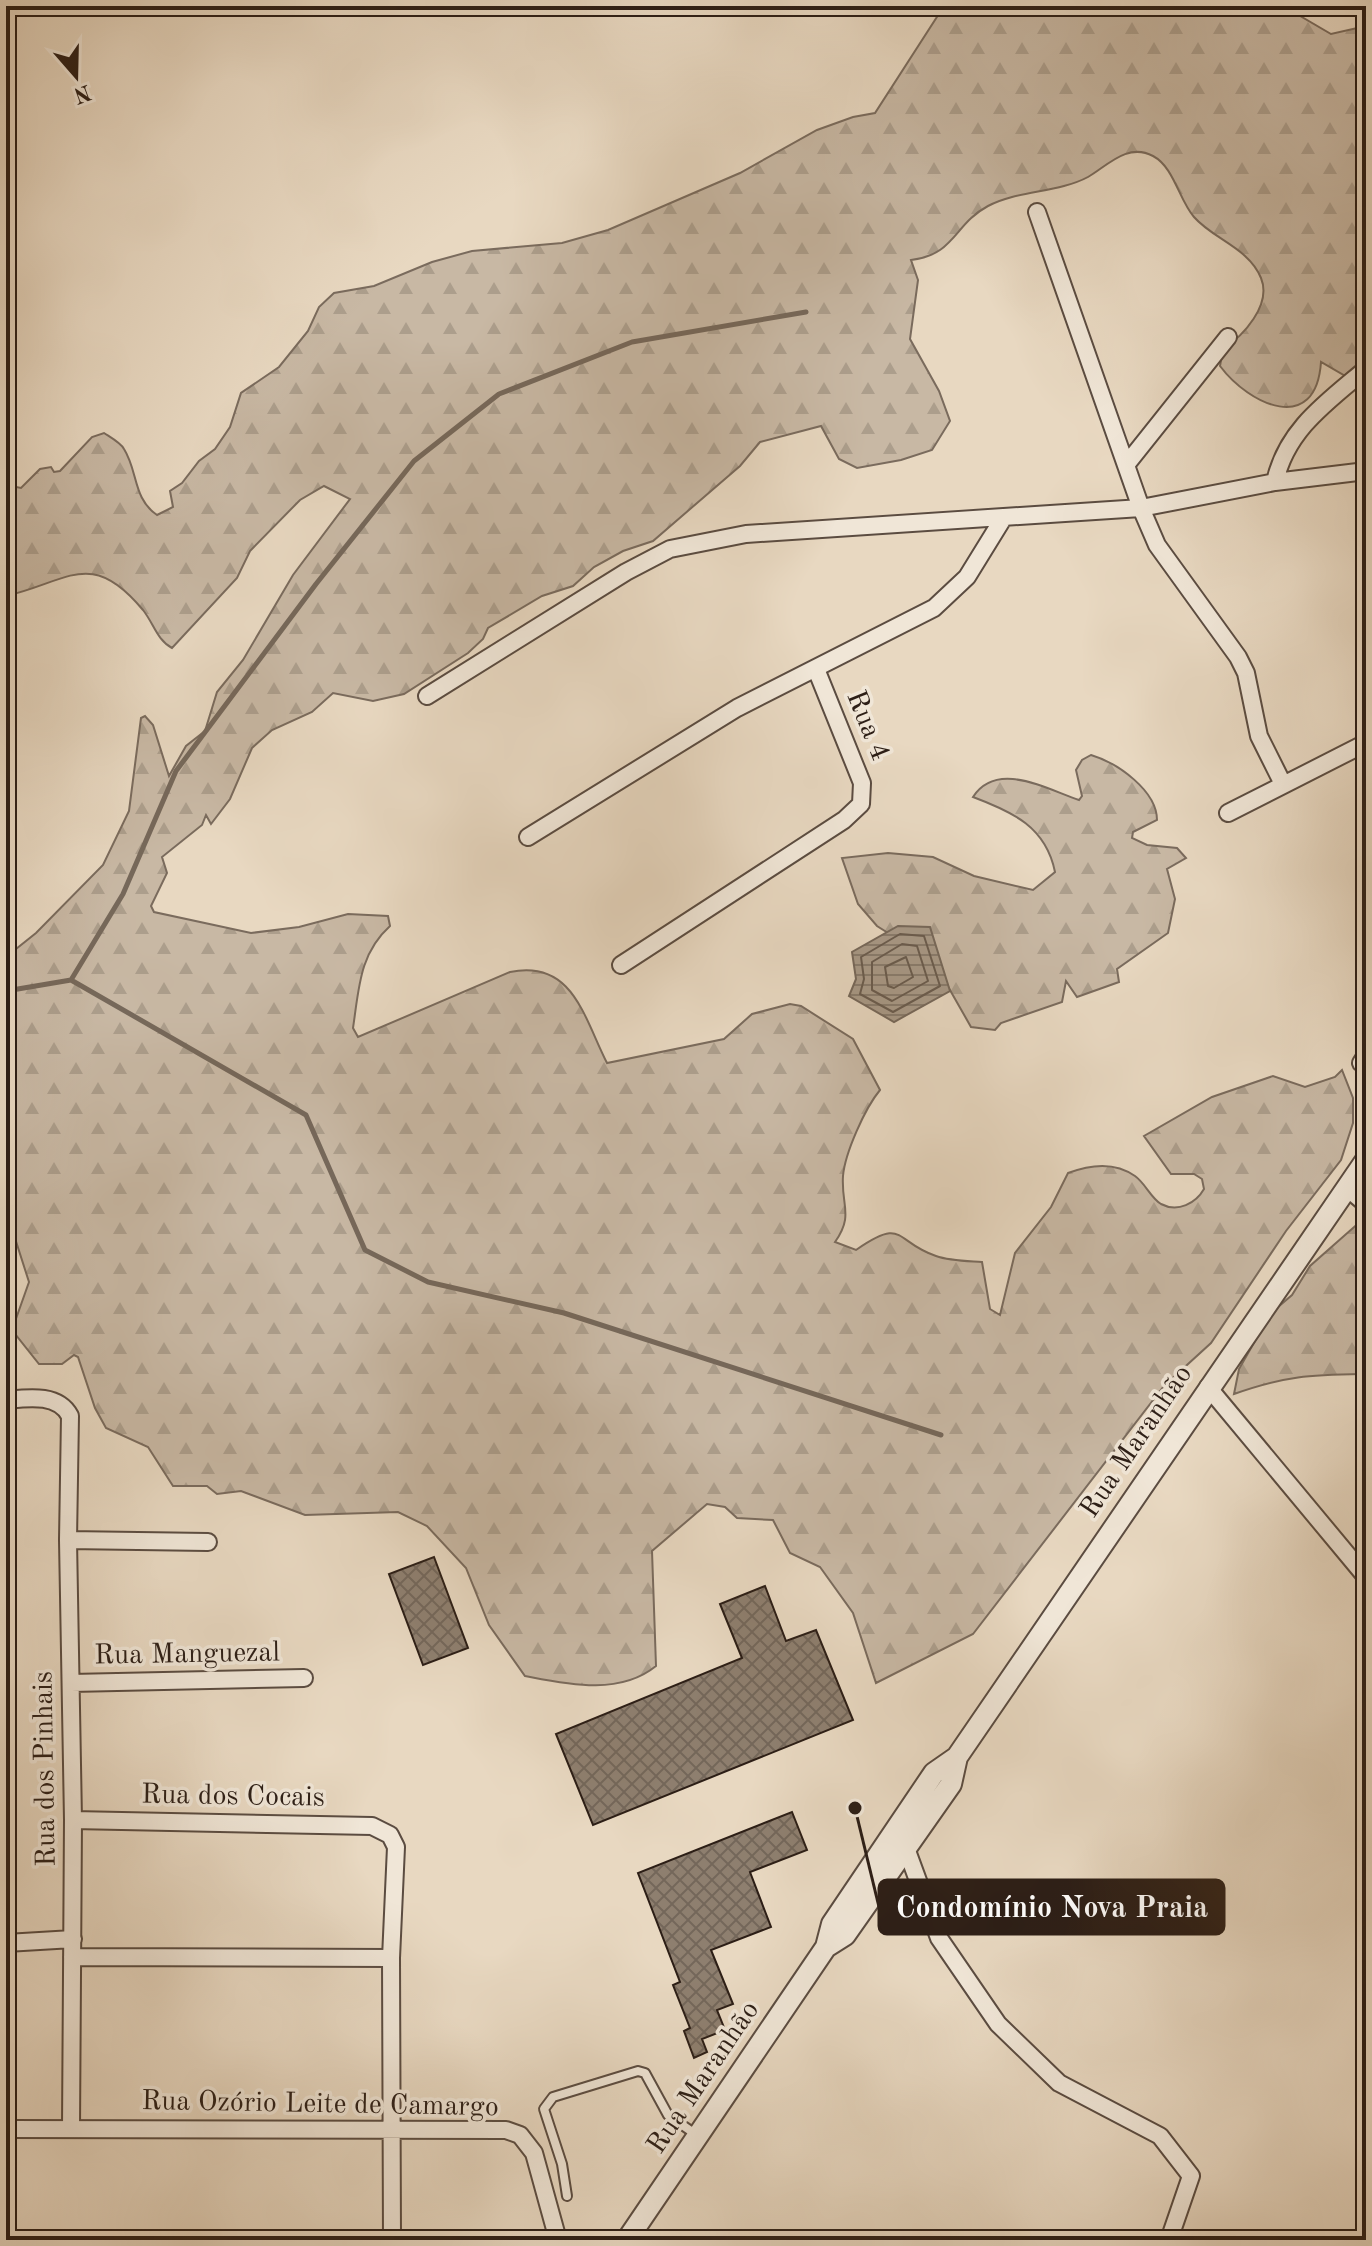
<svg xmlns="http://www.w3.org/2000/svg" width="1372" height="2246" font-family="'Old Standard TT',serif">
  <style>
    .forest { fill: url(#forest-firs); stroke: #7a6b5d; stroke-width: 2 }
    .water { fill: url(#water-rules); stroke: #76685a; stroke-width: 2 }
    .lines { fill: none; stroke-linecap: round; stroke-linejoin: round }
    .shore { stroke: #6a5c4e; stroke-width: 2 }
    .stream { stroke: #76685a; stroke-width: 5 }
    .building { fill: url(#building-cross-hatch); stroke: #2c1e16; stroke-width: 2 }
    .service-casing { stroke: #5b4c41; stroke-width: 12 }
    .minor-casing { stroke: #5b4c41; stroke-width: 20 }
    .tertiary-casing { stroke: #5b4c41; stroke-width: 24 }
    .service { stroke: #f0e6d7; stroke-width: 8 }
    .minor { stroke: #f0e6d7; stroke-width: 16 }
    .tertiary { stroke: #f0e6d7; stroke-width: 20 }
    .labels { text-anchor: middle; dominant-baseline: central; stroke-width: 7; stroke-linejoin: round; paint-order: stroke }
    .street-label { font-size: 28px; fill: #2c1e16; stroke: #f0e6d7 }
    .leader { fill: none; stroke: #2c1e16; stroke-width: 3 }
    .callout-dot { fill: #2c1e16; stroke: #f0e6d7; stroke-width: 3 }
    .callout { fill: #2c1e16; stroke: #2c1e16; stroke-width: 3 }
    .callout-label { font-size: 30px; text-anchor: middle; font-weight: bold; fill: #fff }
  </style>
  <defs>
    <pattern id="forest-firs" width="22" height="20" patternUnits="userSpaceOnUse" patternTransform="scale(2)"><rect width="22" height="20" fill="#c8b8a4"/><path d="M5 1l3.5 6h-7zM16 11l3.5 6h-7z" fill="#ac9e8c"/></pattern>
    <pattern id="water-rules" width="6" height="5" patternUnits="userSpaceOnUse" patternTransform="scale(2)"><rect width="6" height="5" fill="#a89987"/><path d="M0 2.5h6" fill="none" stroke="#897c6d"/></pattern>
    <pattern id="building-cross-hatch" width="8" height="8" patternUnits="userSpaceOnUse" patternTransform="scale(2)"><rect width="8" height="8" fill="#8e7f6f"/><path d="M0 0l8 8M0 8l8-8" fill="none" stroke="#74675a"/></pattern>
  </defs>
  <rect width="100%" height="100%" fill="#e8d8c1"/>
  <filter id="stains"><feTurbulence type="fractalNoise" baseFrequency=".0025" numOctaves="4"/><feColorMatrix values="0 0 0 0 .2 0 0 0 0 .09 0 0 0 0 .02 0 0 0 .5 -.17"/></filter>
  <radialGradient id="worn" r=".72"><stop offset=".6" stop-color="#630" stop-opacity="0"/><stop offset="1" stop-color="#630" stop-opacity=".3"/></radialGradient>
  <!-- forest -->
  <path class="forest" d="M944,6H1283L1331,34L1366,26V388L1321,362C1316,436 1249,405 1220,366L1223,349C1243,336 1272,305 1261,278C1249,248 1213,239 1194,217C1179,200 1174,167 1153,156C1127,142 1106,167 1088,177C1058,193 1018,190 988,206C954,224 955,255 911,260L918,280L910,339L939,391L950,421L932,450L901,460L857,468L839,459L821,426L760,442L740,466L653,541L623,551L594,567L573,586L542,596L488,628L483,639L468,653L404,694L373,701L333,693L312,712L272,730L252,748L230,799L211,824L206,815L202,825L162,857L167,873L151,906L154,912L251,933L299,927L348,914L388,916L390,926C359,954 359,989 353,1028L358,1037L510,972C573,959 584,1018 607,1063L724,1039L752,1014L790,1004L801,1006L853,1039L880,1090C865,1108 845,1153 843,1176C841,1206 854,1215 835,1242L856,1250C905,1216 894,1242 936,1256C950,1261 968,1261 982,1262L990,1309L1000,1315L1015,1253L1051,1207L1068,1173C1089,1165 1114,1161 1135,1176C1145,1183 1151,1198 1161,1204C1178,1213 1196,1203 1204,1189L1202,1179L1194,1174H1171L1144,1136L1212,1097L1273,1076L1305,1087L1335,1077L1342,1070L1353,1098V1123L1341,1160L1286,1231L1211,1343L1164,1386L973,1634L876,1683L853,1613L820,1567L790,1553L773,1520L737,1518L725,1507L707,1504L652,1551L656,1666C619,1696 567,1684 525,1676L489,1625L466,1568L427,1526L398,1512L305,1515L241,1491L217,1494L207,1486H173L148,1447L106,1428L95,1408L78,1357L74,1355L62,1364H39L12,1330L29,1282L6,1210V957L36,933L103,865L129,811L141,718L145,716L153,725L169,776L186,746L205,731L217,692L243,660L293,575L350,499L324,486L300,500L250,551L237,578L172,648C157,640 154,624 143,610C91,547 68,582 6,596V485L21,488L40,469L51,467L54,472L60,471L92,437L104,433C110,437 121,443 124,449C138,471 133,499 157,515L173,507L170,491L182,483L199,461L215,449L230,427L241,393L279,367L308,331L319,307L334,293L374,286L432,262L472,251L562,243L608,230L740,173L817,130L853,117L875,113Z
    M1091,755C1118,763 1157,791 1157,820L1133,832L1132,838L1147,845L1177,848L1186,858L1167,869L1175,899L1168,933L1117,969L1119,982L1077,997L1066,981L1062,1002L1001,1023L995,1030L971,1027L934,962L877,926L858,904L842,858L888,853L933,857L974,876L1033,890L1055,872C1046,827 1013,812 973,797C997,760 1046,789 1079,800L1082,796L1076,770L1082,760Z
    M1362,1220L1366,1221V1374C1310,1375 1288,1375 1234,1394L1239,1369L1271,1313L1292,1295L1310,1266Z"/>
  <!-- water -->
  <path class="water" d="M898,926L930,927L950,991L894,1022L849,996L856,979L852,952Z"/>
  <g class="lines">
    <!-- shore -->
    <path class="shore" d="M900,934L924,936L940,986L893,1012L860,994L864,979L861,957Z
      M902,944L917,946L928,981L892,1001L872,990V962Z
      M906,957L913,977L894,988L888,986L885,967Z"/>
    <!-- stream -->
    <path class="stream" d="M71,980L306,1115L365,1250L428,1282L564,1313L941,1435
      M6,991L71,980L123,894L176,771L316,584L414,461L499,394L632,342L806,312"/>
  </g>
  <!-- building -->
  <path class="building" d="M434,1557L468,1648L423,1665L389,1574Z
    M765,1586L786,1641L816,1630L853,1720L593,1825L556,1734L742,1658L720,1604Z
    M792,1812L807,1850L750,1872L771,1927L711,1950L733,2004L717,2010L725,2030L702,2039L707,2052L694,2058L684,2031L690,2028L673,1985L680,1982L638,1873Z"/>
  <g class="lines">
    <!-- service casing -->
    <g class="service-casing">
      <path id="service" d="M567,2196L562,2164L544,2109L553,2097L638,2071L645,2073L668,2115L698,2136"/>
    </g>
    <!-- minor casing -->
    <g class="minor-casing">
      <path id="minor" d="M1037,212L1141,508L1157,545L1238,657L1246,673L1259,736L1283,784
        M1126,465L1228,337
        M1275,482C1286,430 1327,402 1366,369
        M427,696L626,572L670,549L746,534L1141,508L1275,482L1366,471
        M1228,813L1366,743
        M528,837L737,708L934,608L967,577L1004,517
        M621,965L844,820L861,804L862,783L816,669
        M1361,1063L1366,1055
        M1347,1188L1366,1204
        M1208,1387L1366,1577
        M6,1400C27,1398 58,1393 70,1416L68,1540L73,1820L71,2128
        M68,1540L208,1542
        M71,1683L304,1678
        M73,1820L372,1826L390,1835L396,1847L391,1958L392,2240
        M906,1848L939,1938L998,2024L1059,2083L1160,2136L1191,2176L1169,2240
        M6,1943L73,1939
        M72,1957L391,1958
        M6,2129L506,2130L520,2135L534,2153L558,2240"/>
    </g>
    <!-- tertiary casing -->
    <g class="tertiary-casing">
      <path id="tertiary" d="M826,1947L845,1935L951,1784L957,1757
        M627,2240L826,1947L832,1924L934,1773L957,1757L1366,1160"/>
    </g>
    <!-- service -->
    <use href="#service" class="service"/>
    <!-- minor -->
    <use href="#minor" class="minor"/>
    <!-- tertiary -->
    <use href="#tertiary" class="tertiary"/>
  </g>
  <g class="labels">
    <!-- street labels -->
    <g class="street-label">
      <text transform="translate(867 726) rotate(68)">Rua 4</text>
      <text transform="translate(1137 1442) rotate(-56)">Rua Maranhão</text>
      <text transform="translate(187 1655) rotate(-1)">Rua Manguezal</text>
      <text transform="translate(46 1769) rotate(-91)">Rua dos Pinhais</text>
      <text transform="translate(233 1797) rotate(1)">Rua dos Cocais</text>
      <text transform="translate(704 2078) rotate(-56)">Rua Maranhão</text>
      <text transform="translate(320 2105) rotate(1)">Rua Ozório Leite de Camargo</text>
    </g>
  </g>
  <!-- callouts -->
  <path class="leader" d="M855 1808L879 1907"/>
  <circle class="callout-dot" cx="855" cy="1808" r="8"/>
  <rect class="callout" x="879" y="1880" width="345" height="54" rx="8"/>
  <g class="callout-label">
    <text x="1052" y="1917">Condomínio Nova Praia</text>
  </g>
  <!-- margin -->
  <rect width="1372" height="2246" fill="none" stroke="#e8d8c1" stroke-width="32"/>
  <rect x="8" y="8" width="1356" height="2230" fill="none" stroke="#2c1e16" stroke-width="4"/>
  <rect x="16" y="16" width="1340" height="2214" fill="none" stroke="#2c1e16" stroke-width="2"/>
  <!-- north arrow -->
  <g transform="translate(76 76) rotate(160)" stroke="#f0e6d7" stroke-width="6" paint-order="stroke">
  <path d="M0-6L14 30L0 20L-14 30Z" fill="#2c1e16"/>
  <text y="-12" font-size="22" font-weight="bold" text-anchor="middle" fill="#2c1e16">N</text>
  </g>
  <rect width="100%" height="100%" filter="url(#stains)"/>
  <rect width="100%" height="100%" fill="url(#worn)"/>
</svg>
